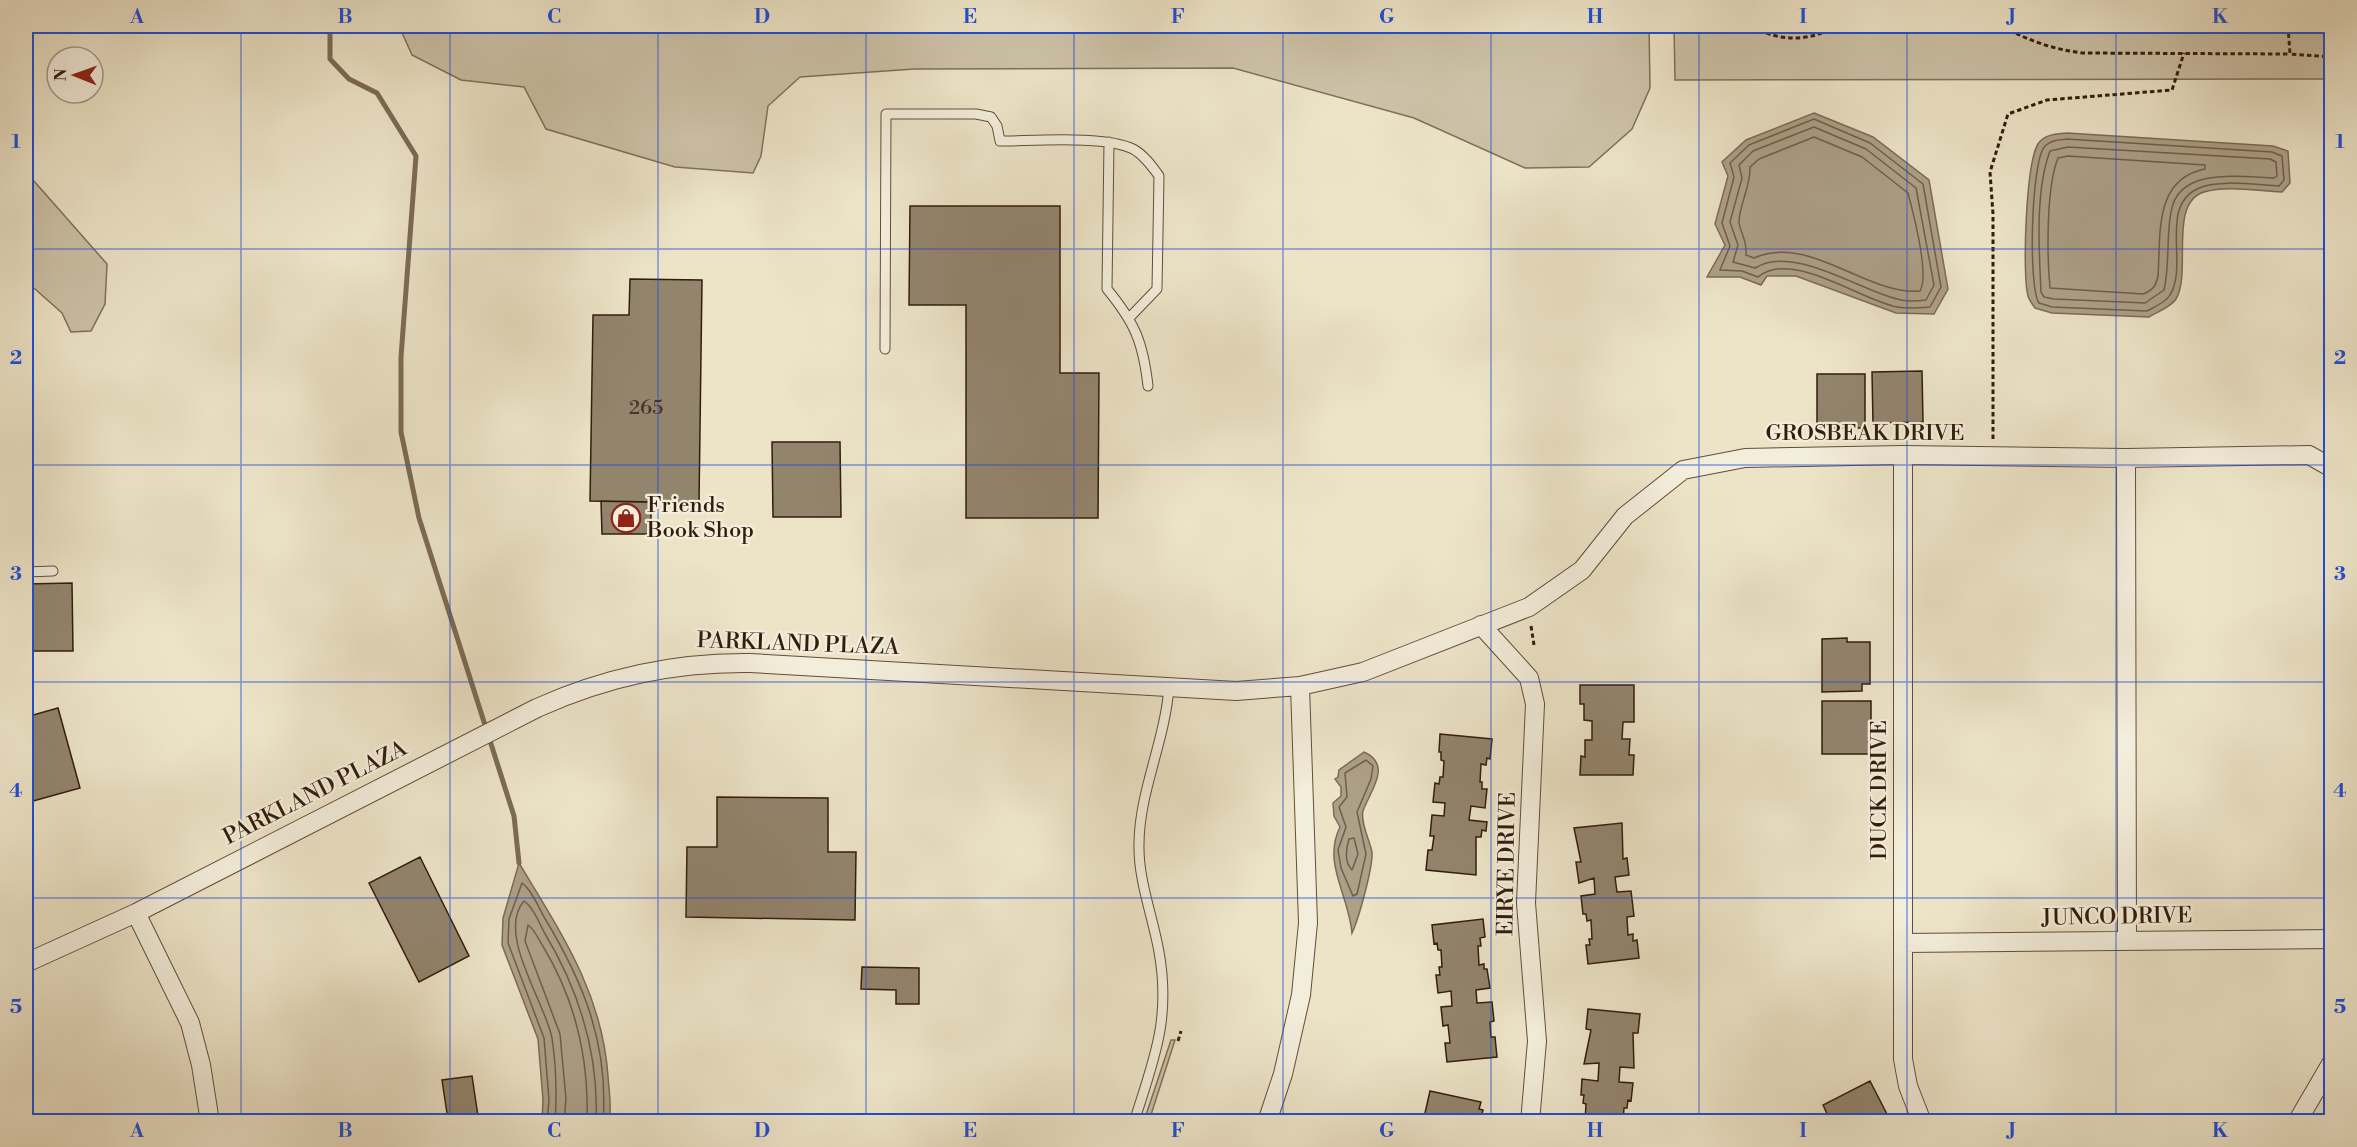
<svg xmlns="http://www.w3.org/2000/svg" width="2357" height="1147" font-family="'Libre Bodoni',serif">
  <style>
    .green { fill: #cdc2a8; stroke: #806f5a; stroke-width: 1.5 }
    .water { fill: #ada088; stroke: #7c6b56; stroke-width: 1.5 }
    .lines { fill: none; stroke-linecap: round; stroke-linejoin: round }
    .shore { stroke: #705e4a; stroke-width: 1.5 }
    .stream { stroke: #7c6b56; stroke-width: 5 }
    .building { fill: #93846e; stroke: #321c0c; stroke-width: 1.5 }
    .lane-casing { stroke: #614e3b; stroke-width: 11 }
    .street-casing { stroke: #614e3b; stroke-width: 20 }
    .path { stroke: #321c0c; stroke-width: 3; stroke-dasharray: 4.5 3; stroke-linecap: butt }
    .lane { stroke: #f3eddb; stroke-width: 9 }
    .street { stroke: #f3eddb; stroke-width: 18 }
    .grid { fill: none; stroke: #1d4ed8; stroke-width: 1.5; stroke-opacity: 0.55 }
    .labels { text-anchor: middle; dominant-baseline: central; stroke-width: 4.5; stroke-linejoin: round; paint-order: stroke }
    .number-label { font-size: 20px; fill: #4a3624 }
    .street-label { font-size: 22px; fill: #321c0c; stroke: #f3eddb }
    .poi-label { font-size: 22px; fill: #321c0c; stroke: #f3eddb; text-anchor: start }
    .neatline { fill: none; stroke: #1d4ed8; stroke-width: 2 }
    .grid-label { font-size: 20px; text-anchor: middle; font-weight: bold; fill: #1d4ed8 }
  </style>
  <rect width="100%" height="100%" fill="#ede4c8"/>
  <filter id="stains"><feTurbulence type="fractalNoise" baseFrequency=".00333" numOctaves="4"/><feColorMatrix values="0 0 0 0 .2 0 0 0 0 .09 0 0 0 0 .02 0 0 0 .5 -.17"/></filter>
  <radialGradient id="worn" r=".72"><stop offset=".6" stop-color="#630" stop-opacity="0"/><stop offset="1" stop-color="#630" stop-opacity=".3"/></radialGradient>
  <!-- green -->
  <path class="green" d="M399,26H1649L1650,88L1632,129L1589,167L1525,168L1414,118L1233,68L914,69L800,77L768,106L761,156L753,173L675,167L546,129L524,87L461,80L412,55Z
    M1674,26H2331V79L1675,80Z
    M26,172L107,264L105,304L91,331L71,332L62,313L26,281Z
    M1171,1040H1175L1149,1121H1144Z"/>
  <!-- water -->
  <path class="water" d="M1814,113L1873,137L1929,180L1948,289L1934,314L1896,313L1796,276H1767L1761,285L1740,277H1707L1725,245L1715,224L1728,176L1722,162L1746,140Z
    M2067,133L2273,146L2288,151L2290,183L2282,192C2258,191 2227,185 2204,192C2168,203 2192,272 2176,299C2171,307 2157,312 2149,317L2052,313L2035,308C2033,305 2029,300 2028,296C2022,274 2026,163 2038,144C2044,134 2057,134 2067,133Z
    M1364,752C1393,765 1370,791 1363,811C1360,822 1370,841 1372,852C1373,867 1359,918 1352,933C1349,895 1322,863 1340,827L1334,816L1333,803L1341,796V787L1335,779L1338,777L1339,770Z
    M519,863C561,933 602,992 608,1076C609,1091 612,1107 609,1121H542L543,1100L538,1039L502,945L503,918Z"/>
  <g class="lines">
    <!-- shore -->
    <path class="shore" d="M1814,119L1870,143L1923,184L1941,287L1930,307C1920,308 1907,309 1897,307C1860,300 1792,249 1758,277L1742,271L1720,270L1730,246L1722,223L1734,177L1730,163L1749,145Z
      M1814,127L1866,149L1916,188L1934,285L1926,300C1917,301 1906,302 1897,299C1859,290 1793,244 1755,268L1733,262L1738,245L1730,222L1742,178L1739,165L1753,151Z
      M1814,137L1862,157L1908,193C1913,212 1930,275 1920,291C1867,296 1809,233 1754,258L1746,255C1747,239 1741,235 1739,223C1738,208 1751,186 1750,167L1759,159Z
      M2067,139L2272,152L2282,156L2284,180L2279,186C2257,185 2219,179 2199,188C2158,206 2189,264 2170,295C2166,302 2155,307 2147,311L2052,307L2039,303C2028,287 2031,160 2045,146C2051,140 2059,140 2067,139Z
      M2068,147L2270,159L2276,162L2277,176L2274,178C2242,177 2178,166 2171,212C2166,238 2170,264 2164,290L2145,303L2054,299L2044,297L2041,292C2039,250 2035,191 2050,151Z
      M2068,156L2205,165V169C2153,179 2161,236 2158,276C2156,286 2153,290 2143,294L2050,288C2047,256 2046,188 2058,158Z
      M1366,760L1373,766L1371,779L1357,812L1366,854L1357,894L1353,896L1341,868L1338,850L1346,827L1339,807L1347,797L1345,773Z
      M1354,838L1358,854L1352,870C1344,862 1346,849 1349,839Z
      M547,1122L549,1100L544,1038L508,943L509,919L522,883C531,889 538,906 544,917C583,981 609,1044 603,1122
      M555,1122C557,1094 556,1065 552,1038C545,1002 496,933 524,901C533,907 539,922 544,932C579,990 599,1053 596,1122
      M564,1122L566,1099L560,1034L525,941L528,925C535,930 539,940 544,948C575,1000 589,1060 587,1122"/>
    <!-- stream -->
    <path class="stream" d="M330,26V59L349,79L377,93L416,156L401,357V432L419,518L514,816L519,863"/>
  </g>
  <!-- building -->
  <path class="building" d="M910,206H1060V373H1099L1098,518H966V305H909Z
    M630,279L702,280L699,503L590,501L593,315H629Z
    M1922,371L1923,422L1873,423L1872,372Z
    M1817,374H1865V428H1817Z
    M772,442H840L841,517H773Z
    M601,501L651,502V534H602Z
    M72,583L73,651H26V584Z
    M1847,638V642H1870V684H1862V691L1822,692V639Z
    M1580,685H1634V722H1623L1622,739H1630L1629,755H1634L1633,775H1580L1581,756L1585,757V740H1592V721L1584,720V704H1580Z
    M1822,701H1871V754H1822Z
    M58,708L80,788L26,803V717Z
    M1440,734L1492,739L1490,759L1487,758L1486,765L1481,764L1480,782H1482V789H1487L1485,808L1471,806L1469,820L1487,822L1486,831L1482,830L1481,837H1476V875L1426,870L1428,850H1432L1434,836H1430L1432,815L1444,816L1445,803L1433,802L1435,783L1439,784L1440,777H1443L1444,761L1441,760V752H1439Z
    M717,797L828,798V852H856L855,920L686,917L687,847H717Z
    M1622,823L1623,859L1627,858L1629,875L1615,877L1617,892L1631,891L1634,916L1627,917L1628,935L1633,934V941L1637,940L1639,958L1588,964L1586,945H1590L1589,939H1592L1591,920L1587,921L1586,914H1583L1581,896L1595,894L1594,878L1579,883L1576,862H1581L1574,828Z
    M420,857L469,956L419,982L369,883Z
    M1483,919L1485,937L1480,938L1481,946H1478L1479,965L1484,964V969H1487L1490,988L1476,990L1477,1003L1492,1002L1494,1021L1490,1022L1491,1037H1495L1497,1057L1447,1062L1445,1043H1450L1448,1025L1443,1026L1441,1007L1452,1006L1451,991L1438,993L1436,975H1440L1439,967H1442L1441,950H1438L1437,943L1434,944L1432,925Z
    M862,967L919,968V1004H896V990L861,989Z
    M1588,1009L1640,1014L1638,1033H1633L1634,1068L1620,1067L1619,1082L1633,1083L1631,1101L1628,1100L1627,1108H1624L1623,1122H1581L1585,1121L1586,1104L1583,1103L1584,1095H1581L1582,1079L1598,1081L1599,1063L1584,1064L1591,1030L1586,1029Z
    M472,1076L478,1116L448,1120L442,1080Z
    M1870,1081L1891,1122H1831L1823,1105Z
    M1430,1091L1481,1102L1479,1109L1483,1110L1480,1122H1423Z"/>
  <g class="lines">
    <!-- lane casing -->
    <g class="lane-casing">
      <path id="lane" d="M1109,142L1107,289C1135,323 1143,342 1148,386
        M885,349L886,114H976L991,117L997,126L1000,141C1032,141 1106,135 1133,149C1144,155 1152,166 1159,176L1157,289L1130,317
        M26,572L53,571
        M1134,1122C1154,1059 1171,1019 1159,952C1153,917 1138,880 1139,844C1139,793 1165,741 1169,687"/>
    </g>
    <!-- street casing -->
    <g class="street-casing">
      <path id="street" d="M1903,455V1059L1908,1086L1922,1122
        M2126,458L2127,940
        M1481,625L1529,678L1535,704L1526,903L1537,1041L1530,1122
        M136,913L190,1023L201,1065L210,1122
        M1903,943L2332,939
        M26,963L136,913L537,708C606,677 674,662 750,663L1236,691L1300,686L1363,672L1529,607L1582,570L1625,516L1683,470L1745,458L1903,455L2126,458L2309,455L2332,468
        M1267,1122L1283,1074L1301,995L1308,923L1300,686
        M2297,1122L2332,1062"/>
    </g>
    <!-- path -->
    <path class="path" d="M1753,26C1776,42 1812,42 1835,26
      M2003,26C2028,41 2053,49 2082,53L2290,54
      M2288,26L2290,54L2332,57
      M1993,439V214L1990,172L2008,114L2047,100L2172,90L2184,53
      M1531,626L1534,645
      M1178,1041L1181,1031"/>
    <!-- lane -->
    <use href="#lane" class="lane"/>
    <!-- street -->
    <use href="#street" class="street"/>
  </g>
  <!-- grid -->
  <path class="grid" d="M241,26V1122M450,26V1122M658,26V1122M866,26V1122M1074,26V1122M1283,26V1122M1491,26V1122M1699,26V1122M1907,26V1122M2116,26V1122M26,249H2332M26,465H2332M26,682H2332M26,898H2332"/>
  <!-- icons -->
  <defs>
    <g id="shop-ring" transform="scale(1.5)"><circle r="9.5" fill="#f3eddb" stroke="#8f2418" stroke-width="1.5"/><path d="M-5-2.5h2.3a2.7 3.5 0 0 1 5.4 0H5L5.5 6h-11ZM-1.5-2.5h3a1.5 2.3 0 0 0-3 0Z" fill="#8f2418"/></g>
  </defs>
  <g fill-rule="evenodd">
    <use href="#shop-ring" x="626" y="518"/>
  </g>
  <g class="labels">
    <!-- number labels -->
    <g class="number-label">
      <text x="646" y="408">265</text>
    </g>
    <!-- street labels -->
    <g class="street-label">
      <text x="1865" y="433">GROSBEAK DRIVE</text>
      <text transform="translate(798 644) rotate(2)">PARKLAND PLAZA</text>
      <text transform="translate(1879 790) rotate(-90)">DUCK DRIVE</text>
      <text transform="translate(315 793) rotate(-27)">PARKLAND PLAZA</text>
      <text transform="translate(1507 864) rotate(-89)">EIRYE DRIVE</text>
      <text transform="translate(2117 917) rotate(-1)">JUNCO DRIVE</text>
    </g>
    <!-- poi labels -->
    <g class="poi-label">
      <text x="647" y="505">Friends<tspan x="647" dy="25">Book Shop</tspan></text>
    </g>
  </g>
  <!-- margin -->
  <rect width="2357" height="1147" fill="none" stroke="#ede4c8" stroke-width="66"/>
  <!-- north arrow -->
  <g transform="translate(75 75) rotate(271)"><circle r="28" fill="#f3eddb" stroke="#a69988" stroke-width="1.5"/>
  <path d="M0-4.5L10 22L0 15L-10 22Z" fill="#8f2418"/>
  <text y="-9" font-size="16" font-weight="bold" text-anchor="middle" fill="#321c0c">N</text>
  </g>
  <rect x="33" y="33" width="2291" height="1081" class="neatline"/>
  <g class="grid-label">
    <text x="137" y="23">A</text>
    <text x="345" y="23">B</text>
    <text x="554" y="23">C</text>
    <text x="762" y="23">D</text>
    <text x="970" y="23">E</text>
    <text x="1178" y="23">F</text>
    <text x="1387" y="23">G</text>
    <text x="1595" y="23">H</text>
    <text x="1803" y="23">I</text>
    <text x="2012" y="23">J</text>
    <text x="2220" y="23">K</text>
    <text x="16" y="148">1</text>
    <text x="2340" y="148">1</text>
    <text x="16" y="364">2</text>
    <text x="2340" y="364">2</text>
    <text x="16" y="580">3</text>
    <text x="2340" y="580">3</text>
    <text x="16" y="797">4</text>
    <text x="2340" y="797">4</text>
    <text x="16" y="1013">5</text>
    <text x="2340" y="1013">5</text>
    <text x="137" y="1137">A</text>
    <text x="345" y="1137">B</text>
    <text x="554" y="1137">C</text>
    <text x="762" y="1137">D</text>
    <text x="970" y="1137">E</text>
    <text x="1178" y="1137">F</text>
    <text x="1387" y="1137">G</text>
    <text x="1595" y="1137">H</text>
    <text x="1803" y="1137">I</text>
    <text x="2012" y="1137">J</text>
    <text x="2220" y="1137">K</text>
  </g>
  <rect width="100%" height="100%" filter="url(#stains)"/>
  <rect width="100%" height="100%" fill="url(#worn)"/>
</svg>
